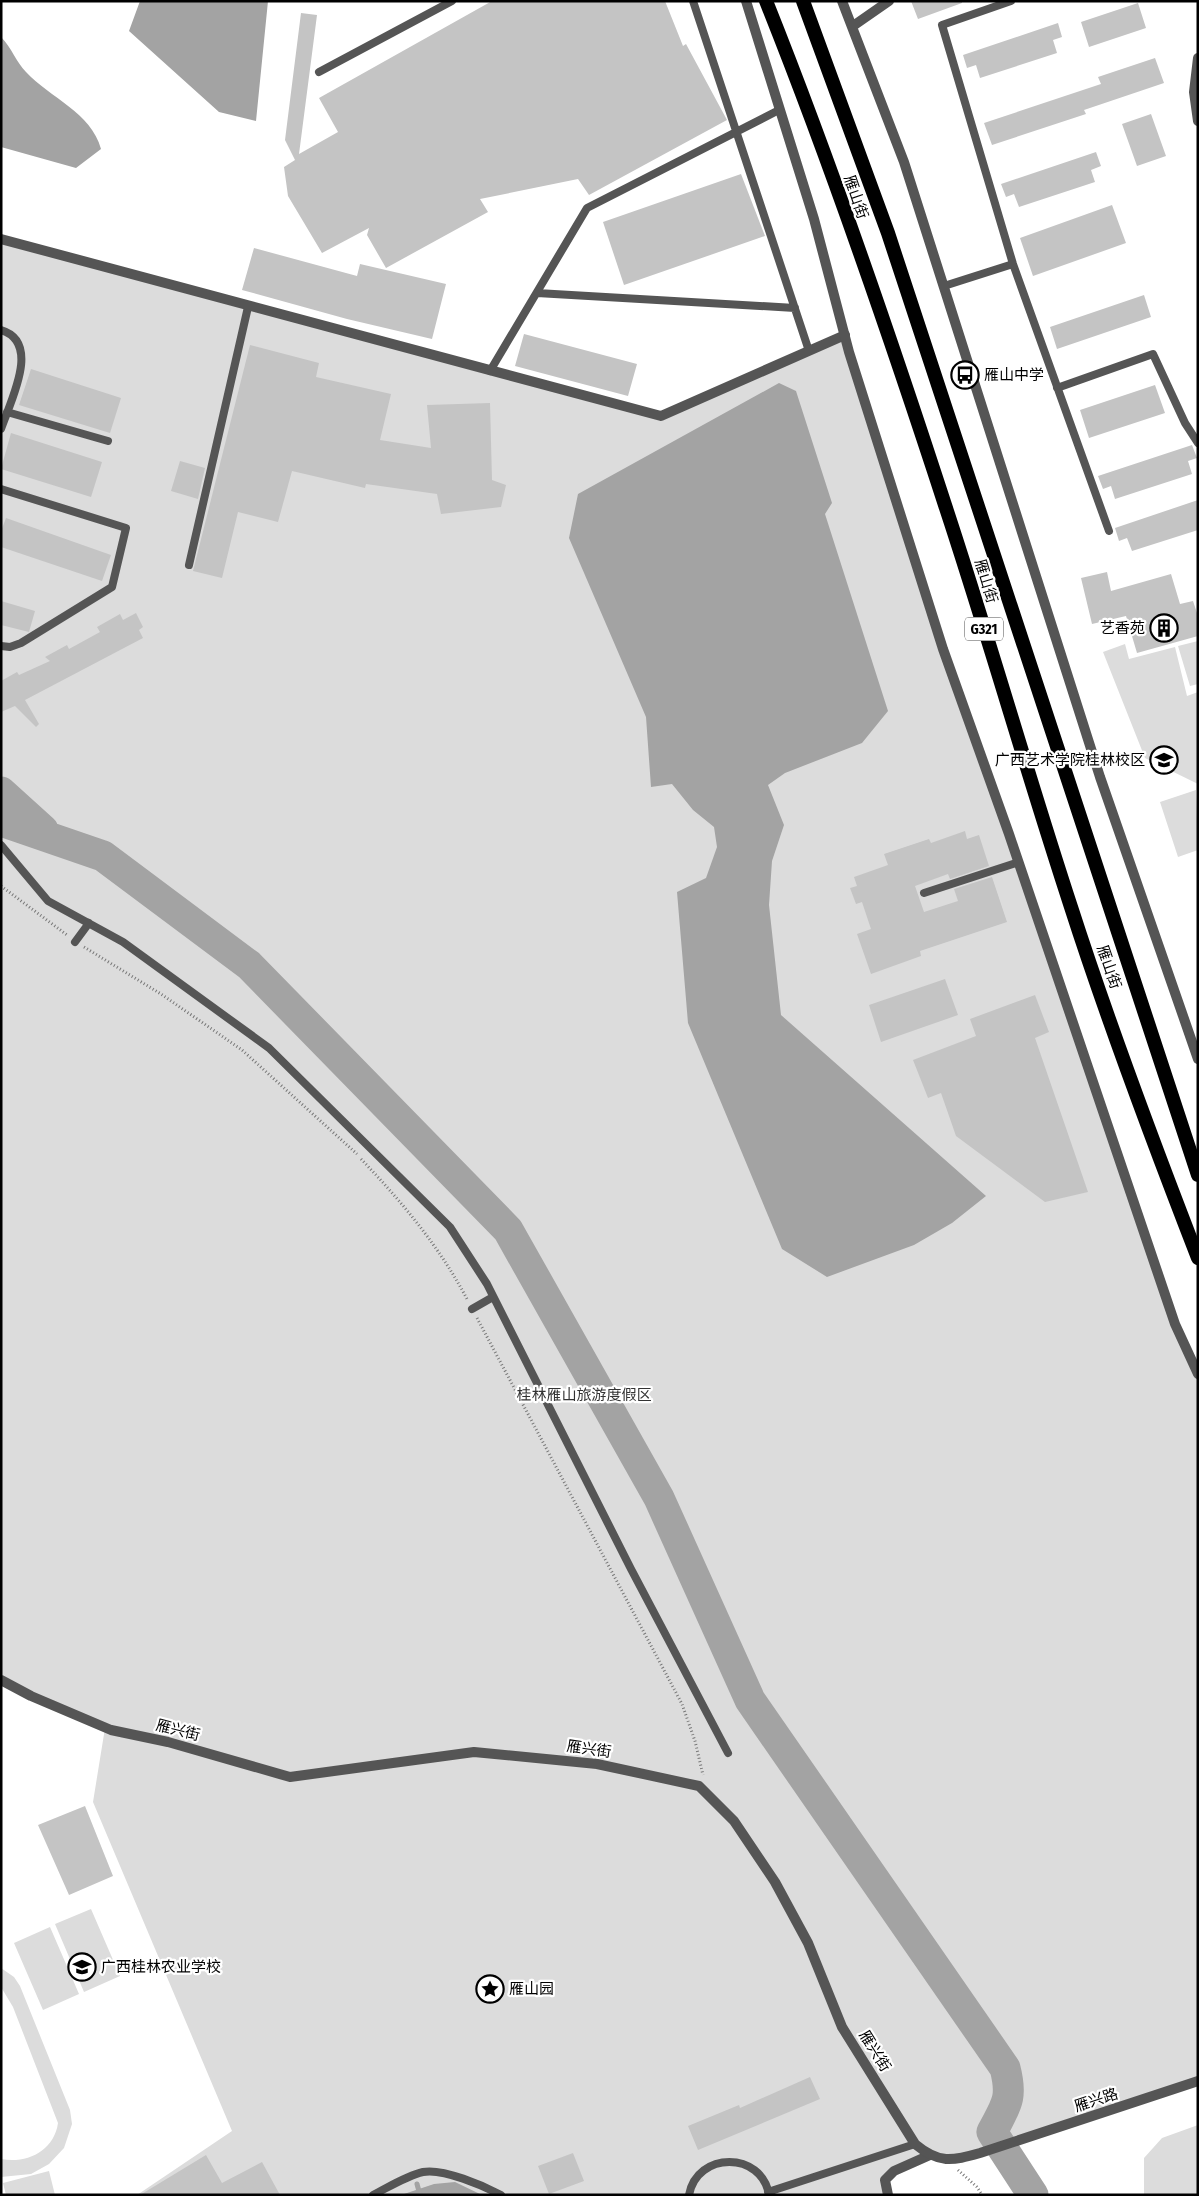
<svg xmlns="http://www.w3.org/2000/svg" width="1199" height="2196" font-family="'Fira Sans Condensed','Noto Sans SC',sans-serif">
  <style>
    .green { fill: #dcdcdc }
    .water { fill: #a3a3a3 }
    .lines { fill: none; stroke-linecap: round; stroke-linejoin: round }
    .stream { stroke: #a3a3a3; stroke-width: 5 }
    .river { stroke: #a3a3a3; stroke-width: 31 }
    .building { fill: #c4c4c4 }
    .path { stroke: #777; stroke-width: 3; stroke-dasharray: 1 2.5; stroke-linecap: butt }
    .service { stroke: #555; stroke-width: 8 }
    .minor { stroke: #555; stroke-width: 10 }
    .tertiary { stroke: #555; stroke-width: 10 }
    .trunk { stroke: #000; stroke-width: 14 }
    .labels { text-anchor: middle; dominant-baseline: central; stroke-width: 4.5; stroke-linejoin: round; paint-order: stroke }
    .shield { fill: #fff; stroke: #4c4c4c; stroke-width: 1 }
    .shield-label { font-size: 14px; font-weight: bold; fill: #000 }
    .street-label { font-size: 15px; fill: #000; stroke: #fff }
    .poi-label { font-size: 15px; fill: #000; stroke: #fff; text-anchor: start }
    .park-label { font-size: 15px; fill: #333; stroke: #fff }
  </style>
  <rect width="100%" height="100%" fill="#fff"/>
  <!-- green -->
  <path class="green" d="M1,239L661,416L845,335L943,649L1175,1324L1198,1374V2081L956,2159L929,2155L890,2173L888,2195H137L232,2131L93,1802L105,1728L1,1680Z
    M1198,641V684L1190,686L1178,646Z
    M1125,644L1129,659L1175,647L1187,696L1198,692V784L1145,758L1103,652Z
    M1196,790L1198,850L1178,857L1160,802Z
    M91,1909L120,1976L84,1992L55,1924Z
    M50,1927L79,1994L43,2010L14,1943Z
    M1,1968L14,1977L20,1986L70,2110L72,2124L64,2148L49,2164L31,2174L1,2177V2159C27,2164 54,2151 58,2123L13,2007L1,1987Z
    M1198,2125V2195H1144V2158L1162,2138Z
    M49,2171L55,2195H6L3,2183Z"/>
  <!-- water -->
  <path class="water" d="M140,1H268L256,121L219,112L129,31Z
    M1,37C12,48 16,62 26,72C50,98 91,112 101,149L76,168L1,147Z
    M779,383L796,391L832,503L825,514L888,711L862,743L785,773L768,785L784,825L772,861L769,905L781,1015L986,1196L952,1223L914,1245L827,1277L782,1249L688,1023L677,892L706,878L717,847L714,827L693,810L672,784L651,787L646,717L569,538L578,494Z
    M455,2182L482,2195H401L434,2184Z"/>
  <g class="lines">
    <!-- stream -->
    <path class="stream" d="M417,2184L420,2195"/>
    <!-- river -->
    <path class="river" d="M1,792L43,830
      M1,821L103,856L249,965L508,1230L659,1498L750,1700L1005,2068C1013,2099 1006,2105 992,2132L1033,2195"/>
  </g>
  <!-- building -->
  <path class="building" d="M492,1H665L683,46L686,44L727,120L589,195L578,179L480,199L488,212L386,268L367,235L369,228L322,253L288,196L284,167L295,160L285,140L301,13L317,15L299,154L338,132L319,98Z
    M911,1H962V3L918,19Z
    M1138,3L1146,28L1089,47L1081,22Z
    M1058,23L1062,37L1053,40L1057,53L980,78L976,65L967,68L963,55Z
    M1155,58L1164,83L1084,110L1086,114L992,145L984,123L1101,84L1098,77Z
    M1151,114L1166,156L1137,166L1122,124Z
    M1096,152L1101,166L1091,170L1095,182L1019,207L1014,194L1006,197L1001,184Z
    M741,174L765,236L624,285L603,222Z
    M1112,205L1126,243L1033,276L1020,238Z
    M254,248L357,276L360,264L446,284L432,339L347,319L242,290Z
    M1144,295L1151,317L1057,349L1050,327Z
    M524,334L637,364L628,396L515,366Z
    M250,345L319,363L316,377L391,394L380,440L431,448L427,405L490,403L492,480L506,485L501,507L441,514L437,494L366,484L365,488L292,471L278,522L238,512L222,578L193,571Z
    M31,369L121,398L110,433L19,405Z
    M1155,385L1165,413L1089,438L1080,410Z
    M11,433L102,462L91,497L1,469Z
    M1192,445L1197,458L1188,461L1192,474L1115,499L1111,486L1103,489L1098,476Z
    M180,461L205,468L198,499L171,491Z
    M1198,500V530L1132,551L1127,538L1119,541L1115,528Z
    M6,518L111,555L102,581L1,547V531Z
    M1107,572L1111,591L1171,574L1180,604L1193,601L1198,616V636L1137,653L1126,616L1092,624L1081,578Z
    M1,601L35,611L29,632L1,625Z
    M136,613L143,627L139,630L143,638L25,700L39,724L36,727L15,706L1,712V681L17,672L19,675L50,661L45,657L67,645L69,649L100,632L97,627L120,614L123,620Z
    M965,831L967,839L979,835L989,866L950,879L948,874L915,886L924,912L958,901L954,889L992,877L1007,922L920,951L921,956L871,974L857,934L871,929L862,902L856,904L850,888L857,886L854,877L888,865L884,854L929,839L931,843Z
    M945,979L958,1015L881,1042L869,1005Z
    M1035,995L1049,1032L1035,1038L1088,1192L1045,1202L956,1136L941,1093L928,1098L913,1060L976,1036L970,1019Z
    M85,1806L113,1876L69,1895L38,1825Z
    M810,2077L820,2099L698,2150L688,2126L739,2105L740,2108Z
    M573,2153L584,2181L549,2194L538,2166Z
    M206,2155L222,2183L262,2162L280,2195H140Z"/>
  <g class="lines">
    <!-- path -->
    <path class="path" d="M1,886L67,935
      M84,947L161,994L242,1050L357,1154
      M361,1159C402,1202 439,1246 467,1299
      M477,1318L682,1704L695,1741L703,1775
      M958,2170L977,2187L982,2195"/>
    <!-- service -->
    <path class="service" d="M693,1L809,351
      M1011,1L942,25L1013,264L1109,531
      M319,72L452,1
      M944,286L1013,264
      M537,293L795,308
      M1,330C42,342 10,402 1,429
      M490,371L587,208L779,110
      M1057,388L1153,354L1185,423L1198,443
      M7,412L108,441
      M1,489L126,528L112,587L21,643L10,647L1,646
      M189,565L248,307
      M1,845L48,901L123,942L269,1048L450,1227L487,1284L631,1569L728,1753
      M924,893L1019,862
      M75,942L89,923
      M472,1309L493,1297
      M768,2192L915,2144
      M373,2195C389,2187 406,2176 423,2172C443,2168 484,2186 501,2195
      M689,2195C697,2151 762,2151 769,2195"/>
    <!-- minor -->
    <path class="minor" d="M1198,58L1194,92L1198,121
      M1,239L661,416L845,335
      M888,2195L885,2180L894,2171L930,2155"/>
    <!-- tertiary -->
    <path class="tertiary" d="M746,1L814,219L849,352L943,649L1009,834L1175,1324L1198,1374
      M842,1L904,162L1100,777L1198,1059
      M853,26L889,1
      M1,1680L31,1696L111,1730L168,1742L290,1777L474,1752L597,1764L699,1786L734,1821L775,1882L808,1943L842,2027L915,2144C939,2164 952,2161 980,2153L1198,2081"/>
    <!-- trunk -->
    <path class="trunk" d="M766,1C832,166 890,336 945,505C989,638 1027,773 1071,907C1109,1025 1153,1142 1198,1258
      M803,1L888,233L1198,1175"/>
  </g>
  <!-- icons -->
  <defs>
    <g id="bus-ring" transform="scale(1.4375)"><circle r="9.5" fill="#fff" stroke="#000" stroke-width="1.5"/><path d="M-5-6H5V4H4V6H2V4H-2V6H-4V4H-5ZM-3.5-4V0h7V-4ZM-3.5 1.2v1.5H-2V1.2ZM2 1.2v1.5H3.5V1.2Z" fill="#000"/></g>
    <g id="building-ring" transform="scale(1.4375)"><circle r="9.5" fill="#fff" stroke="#000" stroke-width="1.5"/><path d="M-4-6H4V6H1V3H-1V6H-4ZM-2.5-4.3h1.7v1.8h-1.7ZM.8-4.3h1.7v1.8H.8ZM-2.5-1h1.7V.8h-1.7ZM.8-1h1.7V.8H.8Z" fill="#000"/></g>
    <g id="university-ring" transform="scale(1.4375)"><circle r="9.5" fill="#fff" stroke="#000" stroke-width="1.5"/><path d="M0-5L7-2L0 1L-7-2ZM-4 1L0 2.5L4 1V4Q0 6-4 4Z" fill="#000"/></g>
    <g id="school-ring" transform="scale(1.4375)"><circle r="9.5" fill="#fff" stroke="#000" stroke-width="1.5"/><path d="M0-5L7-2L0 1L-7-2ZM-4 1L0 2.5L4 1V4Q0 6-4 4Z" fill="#000"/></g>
    <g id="sight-ring" transform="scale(1.4375)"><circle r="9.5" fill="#fff" stroke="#000" stroke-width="1.5"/><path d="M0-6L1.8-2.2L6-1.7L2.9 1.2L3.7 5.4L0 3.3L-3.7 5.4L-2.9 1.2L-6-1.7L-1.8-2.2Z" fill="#000"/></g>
  </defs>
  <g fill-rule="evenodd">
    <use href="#bus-ring" x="965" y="375"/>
    <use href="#building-ring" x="1164" y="628"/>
    <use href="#university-ring" x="1164" y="760"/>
    <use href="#school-ring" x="82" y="1967"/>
    <use href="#sight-ring" x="490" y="1989"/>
  </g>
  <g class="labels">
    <!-- shield labels -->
    <rect class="shield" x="965" y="617.5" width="38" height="23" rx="4"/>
    <g class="shield-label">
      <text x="984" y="629">G321</text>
    </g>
    <!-- street labels -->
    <g class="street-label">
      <text transform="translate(856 197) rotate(71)">雁山街</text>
      <text transform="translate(986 581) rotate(73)">雁山街</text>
      <text transform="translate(1109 967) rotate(71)">雁山街</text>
      <text transform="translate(178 1730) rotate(14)">雁兴街</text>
      <text transform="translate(589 1749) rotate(8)">雁兴街</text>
      <text transform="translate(875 2051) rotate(58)">雁兴街</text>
      <text transform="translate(1096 2100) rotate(-18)">雁兴路</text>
    </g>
    <!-- poi labels -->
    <g class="poi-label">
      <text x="984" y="375">雁山中学</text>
      <text x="1145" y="628" text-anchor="end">艺香苑</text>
      <text x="1145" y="760" text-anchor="end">广西艺术学院桂林校区</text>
      <text x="101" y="1967">广西桂林农业学校</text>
      <text x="509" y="1989">雁山园</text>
    </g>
    <!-- park labels -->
    <g class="park-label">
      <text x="584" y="1395">桂林雁山旅游度假区</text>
    </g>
  </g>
  <!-- border -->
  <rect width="1199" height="2196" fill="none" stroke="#000000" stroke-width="5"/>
</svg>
